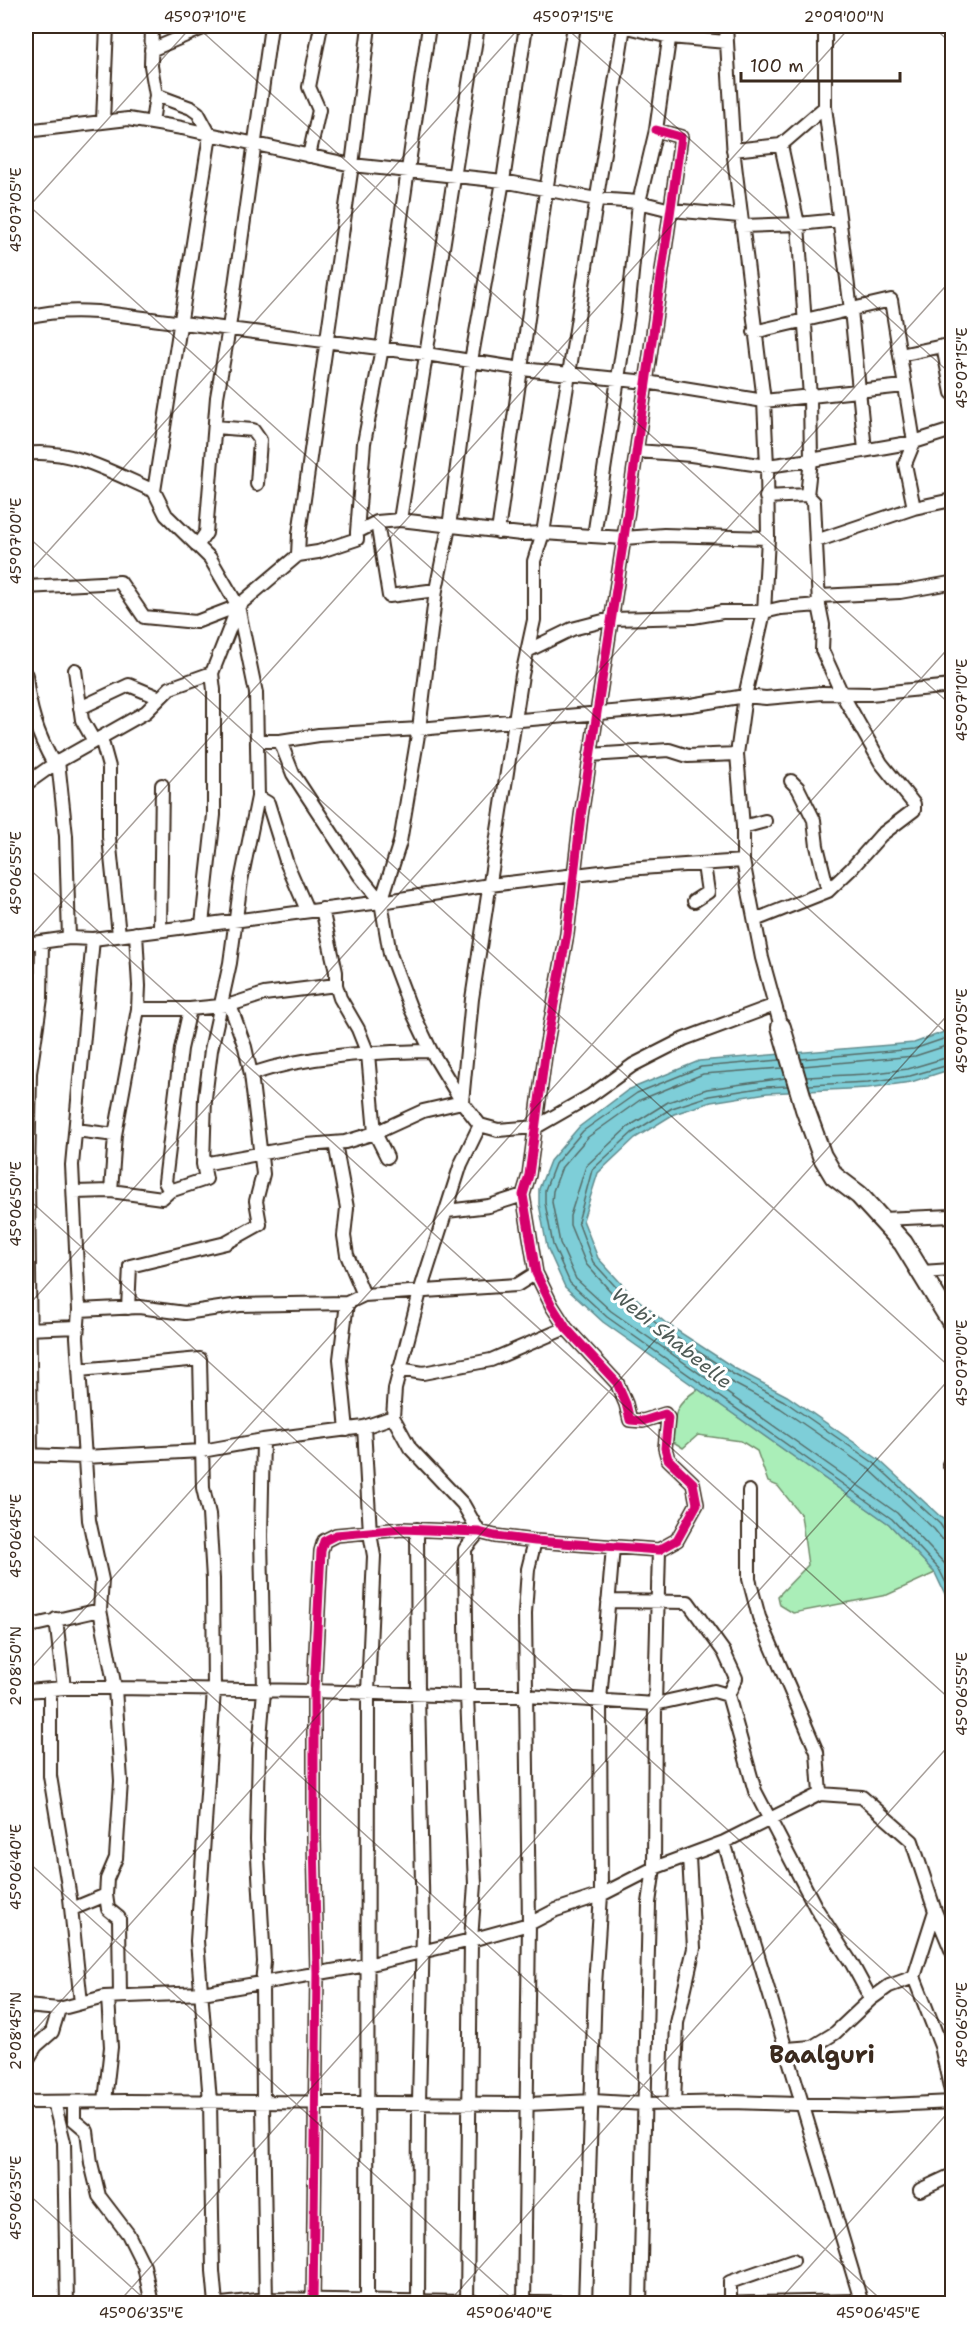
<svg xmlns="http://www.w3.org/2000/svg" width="978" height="2329" font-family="'Shantell Sans',sans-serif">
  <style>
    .green { fill: #aaeeb8; stroke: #728c6b; stroke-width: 1.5 }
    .water { fill: #7eced8; stroke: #638c8e; stroke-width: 1.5 }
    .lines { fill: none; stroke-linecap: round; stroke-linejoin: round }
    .shore { stroke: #566c68; stroke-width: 1.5 }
    .street-casing { stroke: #3b2a1e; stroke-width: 16 }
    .secondary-casing { stroke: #3b2a1e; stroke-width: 22 }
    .street { stroke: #fff; stroke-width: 12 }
    .secondary { stroke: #fff; stroke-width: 18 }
    .cycleway-casing { stroke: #fff; stroke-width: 13 }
    .cycleway { stroke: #d6006c; stroke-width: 9 }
    .ticks { fill: none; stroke: #3b2a1e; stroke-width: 1.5; stroke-opacity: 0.45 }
    .labels { text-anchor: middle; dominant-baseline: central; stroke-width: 6; stroke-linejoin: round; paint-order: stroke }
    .water-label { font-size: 20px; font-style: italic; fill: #4f5b56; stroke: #fff }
    .district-label { font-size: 24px; font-weight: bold; fill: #3b2a1e; stroke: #fff }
    .neatline { fill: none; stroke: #3b2a1e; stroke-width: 2 }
    .ticks-label { font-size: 15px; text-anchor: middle; fill: #3b2a1e }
  </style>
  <rect width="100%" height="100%" fill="#fff"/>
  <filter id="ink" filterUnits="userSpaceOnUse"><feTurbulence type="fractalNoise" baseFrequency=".0167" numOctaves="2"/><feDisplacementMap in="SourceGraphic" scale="12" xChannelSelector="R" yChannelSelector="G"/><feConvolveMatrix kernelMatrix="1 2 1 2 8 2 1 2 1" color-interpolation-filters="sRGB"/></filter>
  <g filter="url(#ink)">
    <!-- green -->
    <path class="green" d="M698,1389L889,1524L935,1573L887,1595L793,1613L780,1605L778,1596L808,1565L801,1515L778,1486L768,1482L757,1451L741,1441L698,1435L683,1448L672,1441C674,1414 675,1404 698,1389Z"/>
    <!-- water -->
    <path class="water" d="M952,1029V1069L911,1082L868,1088L767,1093L711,1102L674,1114L635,1138L598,1173L583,1220L598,1258L629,1292L667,1324L736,1369L787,1396L878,1459L945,1521L952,1533V1609L935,1573L889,1524L603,1322L565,1287L547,1247L539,1204V1189L550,1161L579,1127L628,1090L699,1061L914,1043Z"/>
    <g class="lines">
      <!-- shore -->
      <path class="shore" d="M801,1059L914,1049L952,1036
        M780,1060L701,1067L637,1093L583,1131L555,1164L545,1190V1203L553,1245L570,1283L607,1317L892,1519L939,1569L952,1595
        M803,1066L915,1056L952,1044
        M782,1068L703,1074L640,1100L588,1137L562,1167L553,1191L552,1202L560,1243L576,1279L611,1311L897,1513L945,1564L952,1578
        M807,1077L867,1074L908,1069L952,1056
        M785,1078L707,1089L668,1102L628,1127L586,1166L570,1216V1225L586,1264L621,1303L660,1335L729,1381L780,1408L869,1469L934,1529L942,1539L952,1542
        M809,1085L868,1082L910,1076L952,1064
        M787,1086L766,1087L709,1096L672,1108L632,1133L592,1170L578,1222L593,1262L625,1297L663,1329L733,1374L784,1401L874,1463L940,1524L946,1533L952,1535"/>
      <!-- street casing -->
      <g class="street-casing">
        <path id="street" d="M526,26L503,181L471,361L449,527L436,590L419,729L400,842L381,902L390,954L410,1007L431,1051L462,1102L480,1125L498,1130L536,1127L590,1096L633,1065L684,1039L775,1005
          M623,26L670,37L726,42
          M726,26L734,157L764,401L767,466L768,538L764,612L745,696L737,754L743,827V861L762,958L781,1027
          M825,26V107L851,310L865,450
          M151,50L208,26
          M103,121L107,26
          M152,123L156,95L151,66L152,26
          M26,131L128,119L182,128L352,165L503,181L596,199L639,202L671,210L740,216
          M781,145L798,224L810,397L811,460L807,495
          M733,150L781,145L825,107
          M309,156L319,110L309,87L321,26
          M742,226L798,224L839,220
          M26,317C50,311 72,310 97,312L426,354L522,369L646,382L764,401L904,386
          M754,332L891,300L914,442L905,464L914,508
          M900,355L943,346L952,393
          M215,427L253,430L260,440L257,484
          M637,451L691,455L767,466L811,460L914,442L952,430
          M26,454C71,448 113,473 154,491L166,515L210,558L238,606L256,693L258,797L241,881L230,963L211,1050L205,1098L203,1164L307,1145L345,1142L375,1133L423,1111L462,1102L472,999L522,675L534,620V561L543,533L569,374L624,26
          M154,491L210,135L198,113L191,108L156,95
          M400,520L478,26
          M377,522L389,596L436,590
          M357,532L364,443L382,348L429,26
          M498,532L546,191L574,26
          M594,536L628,313L639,202L656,130L671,26
          M816,541L914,508L952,500
          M197,546L206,533L217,397L229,328L271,26
          M298,555L299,534L352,165L369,26
          M26,587L120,582L144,617L196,622L238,606L298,555L318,552L357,539V532L377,522L400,520L521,534L543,533L624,538L664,535L768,538
          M819,596L900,592L950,583
          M26,611V614
          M527,651L572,629L611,619L693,617L722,612H764L781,608L819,605
          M75,670L82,720L94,741
          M26,675C29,709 37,734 54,764
          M80,708L129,685L160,698
          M101,738L109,767V837L119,935
          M258,741H280L319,735L419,729L691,705L745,696L766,698L822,693L870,694L952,686
          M280,741L293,774L360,876L381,902
          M590,755L669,750L688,756L737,754
          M58,761L66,836L69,938
          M791,781L798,788L814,820L817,846L828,891
          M26,784L54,764L146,712L170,688L212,673L238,607
          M258,797L268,803L287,864L307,910
          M743,827L765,821
          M694,901L708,892L704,865
          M322,909L336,972V985L340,998L358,1029L368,1054L375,1133L387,1157
          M755,920L828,891L851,869L881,835L914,810V804L881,763L842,694L822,650L823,625L819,605L814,502L807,495L766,497
          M202,924L214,815V690L212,673
          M160,929L162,785
          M26,944L69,938L93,939L381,902L490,885L626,869L743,861
          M138,1009H190L230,1005L264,994L336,985
          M190,1009L181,1049L165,1182L170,1191L206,1179L203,1164
          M251,1074C308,1055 371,1052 431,1051
          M76,1130L115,1135
          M335,1143L347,1208L344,1236L347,1255L364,1295
          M111,1191L115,1135L138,1009L139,986L136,933
          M74,1192L111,1191L162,1198L170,1191
          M447,1211L489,1206L523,1195
          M882,1219L952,1216
          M922,1272L952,1270
          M347,1303L340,1359L347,1430
          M128,1308L130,1266L226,1243L260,1224L256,1201L263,1174L251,1074L245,1047L230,1005
          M79,1310L139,1307L185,1313L240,1305L347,1303L364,1295L517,1285L536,1273
          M26,1329L78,1327
          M399,1369L423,1373L491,1360L566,1328
          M79,1370L200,1359L203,1488L209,1514L213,1579L214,1690L197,1941L210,2101L213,2271L216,2304
          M364,1427L370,1533L374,1556L368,1692L367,2304
          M263,1440L261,1536L264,1691L259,1749L257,1840L264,1962L262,1984L263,2103L266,2304
          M26,1455L84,1457L202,1451L263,1440L364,1427L393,1417
          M31,1455L28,1177L30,1073L41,998L42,942
          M949,1464L952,1462
          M749,1491V1579L759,1617L817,1752L820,1794
          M417,1529L418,1694L423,1930L419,2102L418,2304
          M608,1601L688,1602L724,1652L736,1678L728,1695
          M56,1619L64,1688
          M26,1627L100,1610
          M26,1691L64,1688H115L314,1691L467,1696H526L655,1704L714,1691L728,1695L755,1791L816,1908L852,1964L871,1999
          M50,1691V1776L70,1898L81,2003
          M724,1842L862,2304
          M106,1895L108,1909L119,1918L120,1996
          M72,1909L106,1895L107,1879L116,1858L121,1781L115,1688L100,1610L102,1580L89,1520L77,1337L79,1310L72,1165L93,939
          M935,1911L952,1952
          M26,2006L59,2009L104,1997L202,1993L367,1965L471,1940L529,1924L556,1910L601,1895L654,1868L724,1842L820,1794L862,1797L912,1841L935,1911L914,1977L941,2046L952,2096
          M787,2049L812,2047L835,2033L871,1999L889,1986L914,1977
          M26,2062L36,2046L52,2032L59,2009
          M105,2101L111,2047L108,1997
          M26,2102L127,2101L528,2104L593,2101L645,2104L732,2102L868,2106L952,2102
          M54,2102L64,2142L67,2304
          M74,2102V2120L87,2131L91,2163L99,2196L128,2234L144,2266L152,2304
          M674,2104L677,2023L694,1948L689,1857
          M920,2190L952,2175
          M730,2303V2282L793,2260
          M222,2304L266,2299L610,2304
          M313,2304L317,1973L314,1839V1691L321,1551L324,1541L336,1535L402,1529L479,1532L495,1536L535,1541L659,1550L677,1540L697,1504L693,1483L668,1459L665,1448L668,1418L665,1414L643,1421L630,1420L626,1404L617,1383L566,1328L552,1306L536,1273L523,1195L529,1175L546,1048L567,934L581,816L624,538L681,137L656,130
          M467,2304L471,1940L475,1884L467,1696L465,1549L479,1532L463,1504L410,1448L393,1417L395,1389L420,1292L461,1164L480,1125
          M524,2304L529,1924L525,1613L528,1569L535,1541
          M585,2304L595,1985L601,1895L600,1700L613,1547
          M640,2304L649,1903L654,1868L655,1704L659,1550
          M711,2304L861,2301"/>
      </g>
      <!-- secondary casing -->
      <g class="secondary-casing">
        <path id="secondary" d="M781,1027L805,1109L822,1156L834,1176L859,1195L903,1243L952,1323"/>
      </g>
      <!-- street -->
      <use href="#street" class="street"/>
      <!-- secondary -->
      <use href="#secondary" class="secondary"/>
      <!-- cycleway casing -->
      <g class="cycleway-casing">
        <path id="cycleway" d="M313,2304L317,1973L314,1839V1691L321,1551L324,1541L336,1535L402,1529L479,1532L495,1536L535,1541L659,1550L677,1540L697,1504L693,1483L668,1459L665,1448L668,1418L665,1414L643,1421L630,1420L626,1404L617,1383L566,1328L552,1306L536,1273L523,1195L529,1175L546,1048L567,934L581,816L624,538L681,137L656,130"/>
      </g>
      <!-- cycleway -->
      <use href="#cycleway" class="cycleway"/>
    </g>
  </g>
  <!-- ticks -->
  <path class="ticks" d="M196,26L952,706M564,26L952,375M932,26L952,44M26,203L952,1038M26,210L192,26M26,535L952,1369M26,576L521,26M26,866L952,1701M26,942L851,26M26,1197L952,2032M26,1308L952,279M26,1529L886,2304M26,1674L952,644M26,1860L518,2304M26,2040L952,1010M26,2192L150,2304M117,2304L952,1376M447,2304L952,1742M776,2304L952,2108"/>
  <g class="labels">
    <!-- water labels -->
    <g class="water-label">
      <text transform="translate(672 1338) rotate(39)">Webi Shabeelle</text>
    </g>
    <!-- district labels -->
    <g class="district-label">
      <text x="822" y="2055">Baalguri</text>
    </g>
  </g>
  <!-- margin -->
  <rect width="978" height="2329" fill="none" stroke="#fff" stroke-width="66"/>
  <!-- scale -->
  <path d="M741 72v9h159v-9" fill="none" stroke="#3b2a1e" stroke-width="3"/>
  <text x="750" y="72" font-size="18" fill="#3b2a1e" stroke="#ffffff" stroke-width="4.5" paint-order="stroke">100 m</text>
  <rect x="33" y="33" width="912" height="2263" class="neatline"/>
  <g class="ticks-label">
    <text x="205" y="22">45°07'10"E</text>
    <text x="573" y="22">45°07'15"E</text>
    <text x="844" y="22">2°09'00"N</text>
    <text transform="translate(16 210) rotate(-90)" y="5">45°07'05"E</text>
    <text transform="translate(962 368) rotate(-90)" y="5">45°07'15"E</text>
    <text transform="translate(16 541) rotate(-90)" y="5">45°07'00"E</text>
    <text transform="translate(962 700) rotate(-90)" y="5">45°07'10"E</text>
    <text transform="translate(16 873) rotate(-90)" y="5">45°06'55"E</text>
    <text transform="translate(962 1031) rotate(-90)" y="5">45°07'05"E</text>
    <text transform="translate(16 1204) rotate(-90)" y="5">45°06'50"E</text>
    <text transform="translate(962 1363) rotate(-90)" y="5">45°07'00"E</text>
    <text transform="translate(16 1536) rotate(-90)" y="5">45°06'45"E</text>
    <text transform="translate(16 1666) rotate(-90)" y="5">2°08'50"N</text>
    <text transform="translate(962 1694) rotate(-90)" y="5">45°06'55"E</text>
    <text transform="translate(16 1867) rotate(-90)" y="5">45°06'40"E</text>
    <text transform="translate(962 2025) rotate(-90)" y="5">45°06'50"E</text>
    <text transform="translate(16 2031) rotate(-90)" y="5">2°08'45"N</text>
    <text transform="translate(16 2198) rotate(-90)" y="5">45°06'35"E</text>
    <text x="141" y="2318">45°06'35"E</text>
    <text x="509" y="2318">45°06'40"E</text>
    <text x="878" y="2318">45°06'45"E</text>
  </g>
</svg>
